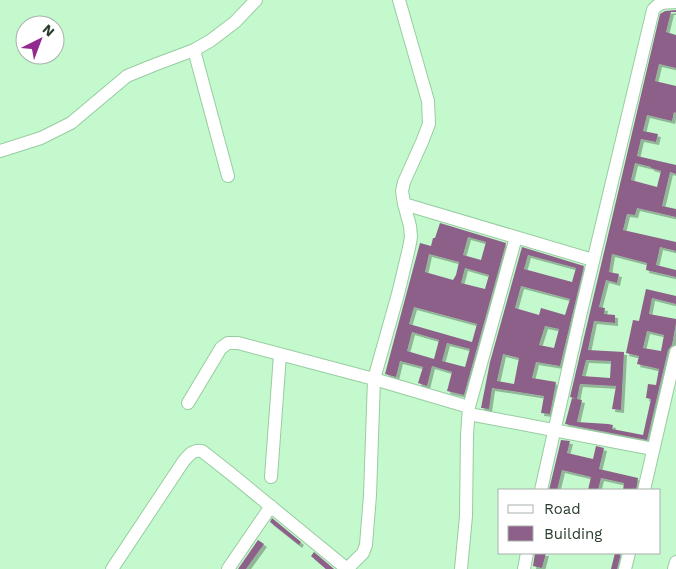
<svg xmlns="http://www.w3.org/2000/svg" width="676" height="569" font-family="'Work Sans',sans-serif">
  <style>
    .building { fill: #8d6089; fill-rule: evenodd; filter: url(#shadow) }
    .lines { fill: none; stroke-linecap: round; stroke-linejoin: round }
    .minor-casing { stroke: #98cca1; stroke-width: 14 }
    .minor { stroke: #fff; stroke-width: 12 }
  </style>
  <defs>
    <filter id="shadow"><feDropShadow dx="3" dy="3" stdDeviation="0" flood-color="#0004"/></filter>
  </defs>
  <rect width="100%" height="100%" fill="#c3f9cc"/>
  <!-- building -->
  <path class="building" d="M676,10V12H671L666,32L676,35V68L659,64L655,81L676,86V113L674,112L672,121L647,115L643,131L658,134L656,142L641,139L637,156L676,165V174L670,172L662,206L676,209V217L637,208L635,215L627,214L623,230L676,242V251L660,247L656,265L676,270V277L646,270L647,263L612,254L609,272L619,274L617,283L606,280L599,307L605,308L604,314L615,315V323L594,321L588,350L624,352L621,410L612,409L616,386L580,384L577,399L570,397L660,14L665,11ZM635,163L651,167V168L661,171L657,187L631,180ZM586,360L611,361L610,378L582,376Z
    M440,223L506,243L464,395L447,391L452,372L432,366L427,386L418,383L423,367L400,361L396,377L385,374L420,243L431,246L433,238H435ZM468,237L486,242L481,260L463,255ZM429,254L459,262L456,275L453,280L425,272ZM465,268L489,275L485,289L461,283ZM414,307L477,324L472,342L409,324ZM412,332L439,340L434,359L407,351ZM447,343L470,349L465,367L442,361Z
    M522,247L584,266L560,366L536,362L532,378L556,382L550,414L541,413L544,396L492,388L489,409L481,408L490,362ZM528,255L576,268L572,282L524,269ZM521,286L570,299L565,315L541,308L539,315L515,308ZM545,326L559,329L554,348L539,345ZM503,354L519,358L514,384L497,381Z
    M646,289L676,296V304L652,298L649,314L676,319V323L672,345L668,350L647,440L565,424L572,398L582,400L577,422L608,424L613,425L612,429L643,435L651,399L646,398L648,384L656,385L659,369L637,364L639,356L626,353L633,320L639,321ZM647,331L664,335L661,351L643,348Z
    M561,440L570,441L567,453L593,459L596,446L604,448L599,469L638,478L636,490H623L624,483L601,478L598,490H588L591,477L562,470L557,490H549Z
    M272,518L301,542L299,545L270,522Z
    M258,540L264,544L246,569H238Z
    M314,552L334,569H326L311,556Z
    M535,553H546L542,568L533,566Z
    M615,553H621L617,569H611Z"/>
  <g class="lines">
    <!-- minor casing -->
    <g class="minor-casing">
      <path id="minor" d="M194,50L228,176
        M0,151L41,138L71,123L127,76L154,65L194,50L210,41L235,22L256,0
        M404,204L593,260
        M188,403L221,348L228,343H238L374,379L469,407
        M469,414L653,449
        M271,477L280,355
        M541,490L581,312L653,10C660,1 665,3 676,2
        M644,490L676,352
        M112,569L183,462C188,456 193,449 202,451L230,473L347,569
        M228,569L271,506
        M347,569L363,553L366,545L370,495L374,379L398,294L409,248L411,237L410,226L404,204L402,191L404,182L422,142L429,124L428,101L399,0
        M461,569L466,516L467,435L469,407L516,237
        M524,569L527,553
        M625,569L629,553
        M674,569L676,562"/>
    </g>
    <!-- minor -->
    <use href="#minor" class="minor"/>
  </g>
  <!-- legend -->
  <rect x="498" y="489" width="162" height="65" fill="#ffffff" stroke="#a9b2ab"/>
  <rect x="508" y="505" width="25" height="8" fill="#ffffff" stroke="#a9b2ab"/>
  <text x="544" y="514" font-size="15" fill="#293e2d">Road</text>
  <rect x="508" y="526" width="25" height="15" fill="#8d6089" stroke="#a9b2ab"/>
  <text x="544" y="539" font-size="15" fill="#293e2d">Building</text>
  <!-- north arrow -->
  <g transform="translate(40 40) rotate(42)"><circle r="24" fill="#ffffff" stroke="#a9b2ab"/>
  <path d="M0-4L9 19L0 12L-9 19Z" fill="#92298e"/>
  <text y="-8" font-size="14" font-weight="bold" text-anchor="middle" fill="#293e2d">N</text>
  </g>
</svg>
